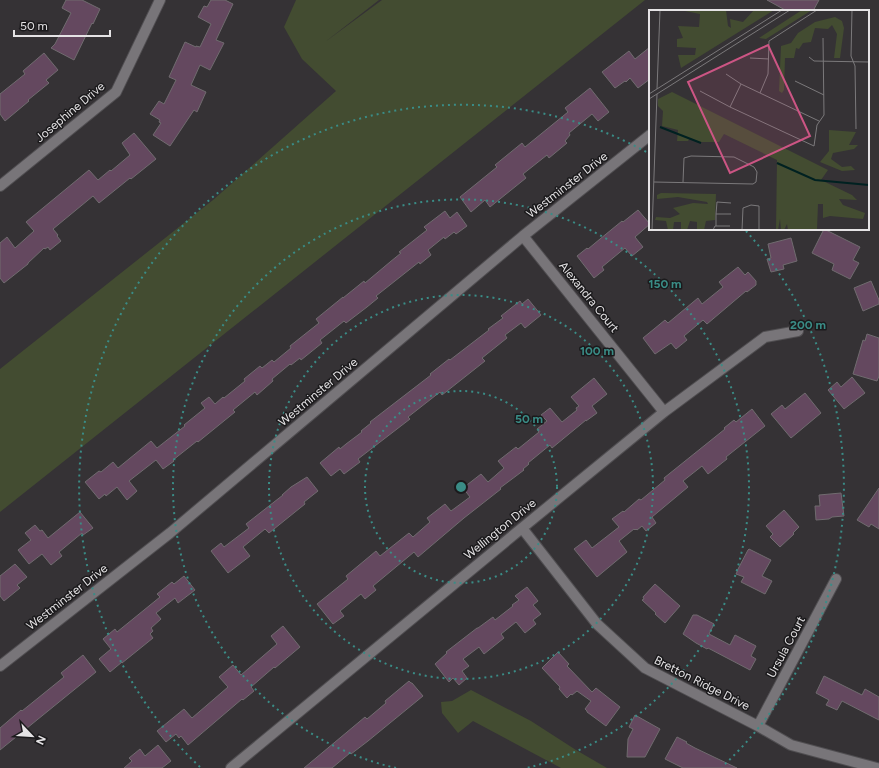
<svg xmlns="http://www.w3.org/2000/svg" width="879" height="768" font-family="Figtree,sans-serif">
  <style>
    .green { fill: #434c31 }
    .building { fill: #64485f; stroke: #706b6f }
    .lines { fill: none; stroke-linecap: round; stroke-linejoin: round }
    .minor-casing { stroke: #504e51; stroke-width: 12 }
    .minor { stroke: #787579; stroke-width: 10 }
    .ring { fill: none; stroke: #3a8c86; stroke-width: 2; stroke-dasharray: 2 4 }
    .labels { text-anchor: middle; dominant-baseline: central; stroke-width: 3; stroke-linejoin: round; paint-order: stroke }
    .street-label { font-size: 12px; fill: #e5e3e5; stroke: #1b1a1c }
    .inset-river { fill: none; stroke: #002121; stroke-width: 2 }
    .inset-road { fill: none; stroke: #7b797b; stroke-width: 1 }
    .view { fill: #cc5584; fill-opacity: 0.15; stroke: #cc5584; stroke-width: 2 }
    .inset-edge { fill: none; stroke: #e5e3e5; stroke-width: 2 }
    .centre { fill: #3a8c86; stroke: #1b1a1c; stroke-width: 2 }
    .ring-label { font-size: 12px; text-anchor: middle; font-weight: bold; fill: #3a8c86; stroke: #1b1a1c; stroke-width: 3; stroke-linejoin: round; paint-order: stroke }
  </style>
  <rect width="100%" height="100%" fill="#353235"/>
  <!-- green -->
  <path class="green" d="M296,0H379L325,42L382,0H645L0,512V369L213,200L336,91L302,59L284,27Z
    M471,690L531,721L576,750L607,768H561L473,721L458,733L442,713L441,702L452,701Z"/>
  <!-- building -->
  <path class="building" d="M66,0H82L100,9L93,24L92,23L74,60L51,48L55,44L71,13L62,8Z
    M211,0H225L233,4L216,40L224,43L210,70L200,65L191,85L206,92L197,112L194,110L170,146L153,135L161,123L159,122L160,120L150,114L159,101L164,104L176,80L169,77L185,42L196,47V46L200,47L211,24L198,17L204,6L207,7Z
    M767,0H819L813,11H787Z
    M650,47V79L638,88L630,78L626,82L625,81L615,88L602,72L629,51L635,59Z
    M44,53L58,70L46,80L49,83L28,100L29,101L5,121L0,114V94L25,74L23,71Z
    M590,88L609,112L598,121L592,114L569,133L570,135L565,141L567,143L549,158L547,155L523,174L526,178L490,207L485,200L471,212L460,197L497,167L495,165L522,143L525,147L568,112L565,108Z
    M134,133L156,159L131,179L130,178L99,203L93,196L53,229L58,235L57,236L61,241L50,250L48,247L45,249L44,248L28,263V264L4,283L0,278V243L7,237L15,248L34,231L26,222L89,170L98,180L110,170L111,171L130,155L122,143Z
    M638,210L650,224L635,237L643,247L632,256L625,248L602,267L604,270L594,278L577,256L587,248L588,249L600,239L622,221L623,222Z
    M445,211L450,218L457,212L467,226L456,234L454,232L445,239L444,237L428,250L431,255L420,264L419,262L376,296L378,298L367,307L346,323L344,321L320,340L322,343L301,360L300,358L291,365L290,364L272,379L273,381L257,395L255,392L233,410L235,412L198,442L197,441L173,460L174,461L163,469L156,460L129,481L137,491L127,500L117,487L106,496L105,494L99,499L85,482L99,471L101,472L113,462L118,468L151,441L157,448L185,426L184,425L205,408L201,403L209,397L215,404L223,397L224,398L245,381L244,379L260,366L262,368L272,360L274,362L291,348L290,346L319,323L316,319L343,297V298L364,281L365,283L390,262L401,253L399,252L427,230L424,227Z
    M824,229L860,247L853,260L859,263L850,279L832,270L834,264L812,253Z
    M791,238L797,261L783,265L784,269L771,272L767,259L771,258L768,244Z
    M738,267L745,275L748,272L756,281V285L747,292L746,291L707,324L703,320L684,336L687,340L676,349L671,343L655,354L643,338L665,320L668,323L698,298L702,304L723,287L719,282Z
    M871,281L879,300V304L863,311L854,288Z
    M528,299L541,315L525,328L521,323L505,335L507,338L482,358L485,361L442,395L440,392L408,417L410,419L358,459L360,462L344,474L340,469L331,476L320,463L339,447L340,449L346,444L362,432L361,431L371,423L370,422L431,375L430,374L449,359L450,360L489,330L488,329L503,318L501,316L520,301L522,304Z
    M867,334L879,338V376L877,381L853,374L863,340L865,341Z
    M852,377L865,393L844,409L828,390L837,382L841,387Z
    M594,378L607,394L592,406L597,413L586,421V420L552,448L550,445L528,463L529,464L523,469L524,470L500,488L501,489L464,518L418,557L414,552L373,586L376,590L365,599L361,594L340,611L344,616L333,624L317,604L348,579L346,576L376,551L380,556L409,533L413,537L430,522L427,518L445,504L451,511L470,497L463,488L481,474L488,482L504,468L498,461L516,447L518,449L539,432L537,429L547,421L541,415L550,408L562,422L577,410L576,408L579,406L571,397Z
    M805,393L821,413L791,438L771,414L782,405L785,409Z
    M752,409L765,426L726,457L727,459L708,474L702,466L683,481L688,487L652,517L656,523L646,531L642,526L637,530L636,529L635,530L634,529L619,541L627,552L597,577L574,549L586,540L592,548L619,527L612,519L623,511L624,512L639,499L641,500L665,480L664,478L725,429L724,428L734,420L736,422Z
    M307,477L318,491L304,502L305,504L269,533L265,529L243,547L250,556L228,573L211,551L221,543L224,547L249,528L246,524L283,495H282L291,487Z
    M879,488V529L871,524L869,527L857,520Z
    M841,493L844,516L832,517L829,519L816,520L815,506H820L819,495Z
    M784,510L799,527L793,533L794,534L780,547L770,537L773,534L766,526Z
    M80,512L93,528L83,535L82,533L59,552L62,556L51,565L42,554L29,564L18,550L31,540L25,533L35,525L40,531L42,530L48,538Z
    M749,549L771,560L762,576L772,581L765,594L741,582L744,577L736,574L737,572V571L748,550Z
    M15,564L27,577L17,585L20,588L4,601L0,596V576Z
    M184,576L195,590L178,603L175,598L156,613L161,619L151,628L153,631L150,634L153,638L122,663V662L110,672L99,659L111,649L103,639L115,629L117,632L160,597L157,594L172,582L174,584Z
    M655,584L680,606L665,623L655,614L656,613L642,600L644,599L643,597Z
    M527,587L538,601L533,605L541,614L533,620L536,624L525,633L516,622L501,634L504,638L484,654L479,647L463,659L469,666L462,671L467,678L459,685L453,678L449,682L435,664L447,653L446,652L477,628H478L493,617L495,620L513,606L512,605L519,600L515,596Z
    M693,615H697L714,624L709,634L730,645L735,635L756,646L751,656L756,659L750,670L708,648L707,649L696,643L683,634Z
    M283,626L300,647L275,668L274,667L251,687L254,691L243,700L242,699L188,745L181,736L179,738L176,734L166,742L157,731L184,709L192,718L228,687L219,677L233,665L241,675L277,644L271,636Z
    M558,652L569,664L567,666L592,692L596,688L620,707L606,726L587,712V711L585,709L591,701L577,691L572,695L571,694L567,698L559,689L560,687L542,668Z
    M83,655L96,672L0,750V728L21,710L22,711L64,677L61,673Z
    M824,676L862,695L865,689L879,697V720L875,718L842,701L837,710L826,705L829,700L816,693Z
    M409,681L411,683H412L423,696L368,741L351,754L350,753L332,768H304L365,717L367,719L386,703L385,701Z
    M635,715L660,729L645,757H627L628,739L633,729L629,727Z
    M677,737L687,742L686,743L695,748L737,768H683L665,759Z
    M158,745L171,761L162,768H124L132,761L129,758L140,749L145,756Z"/>
  <g class="lines">
    <!-- minor casing -->
    <g class="minor-casing">
      <path id="minor" d="M0,186L116,92L160,0
        M523,236L664,412
        M522,528L597,624L645,668L758,726L791,745L877,768
        M0,666L170,533L523,236L650,135
        M758,726L836,579
        M231,768L522,528L664,412L765,337L798,331"/>
    </g>
    <!-- minor -->
    <use href="#minor" class="minor"/>
  </g>
  <!-- distance rings -->
  <g class="ring">
    <circle cx="461" cy="487" r="96"/>
    <circle cx="461" cy="487" r="192"/>
    <path d="M396 768A288 288 0 1 1 526 768"/>
    <path d="M200 767A383 383 0 0 1 650 154M746 231A383 383 0 0 1 722 767"/>
  </g>
  <g class="labels">
    <!-- street labels -->
    <g class="street-label">
      <text transform="translate(70 112) rotate(-40)">Josephine Drive</text>
      <text transform="translate(567 185) rotate(-38)">Westminster Drive</text>
      <text transform="translate(589 297) rotate(51)">Alexandra Court</text>
      <text transform="translate(318 392) rotate(-40)">Westminster Drive</text>
      <text transform="translate(500 529) rotate(-39)">Wellington Drive</text>
      <text transform="translate(67 597) rotate(-38)">Westminster Drive</text>
      <text transform="translate(786 647) rotate(-62)">Ursula Court</text>
      <text transform="translate(702 683) rotate(27)">Bretton Ridge Drive</text>
    </g>
  </g>
  <!-- overview -->
  <g transform="translate(649 10)">
    <rect width="220" height="220" fill="#353235"/>
    <path d="M31,0H77L79,16L82,18L81,9L94,12L105,0H125L32,58L29,45H46L47,38L28,37V29L34,28L29,16L50,17L51,4ZM153,0H163L117,29L110,28ZM186,7L193,11L195,18L191,48H185L188,24L183,15L179,19L166,18L162,32L154,33L150,39L147,38L145,48H136L135,80L133,83L130,81L132,36L142,33L149,23L166,12ZM23,82L179,160L172,170L203,185L208,190L190,189L194,195L216,203L214,209L181,206L174,208V194H169L168,220H139L138,214L135,220H132L131,209L129,220H127L128,150L75,124L70,132H50L41,128L39,131H28L29,120L13,116L14,101L9,96V89ZM180,120L207,122L200,135H209L205,139L184,143L182,149L193,157L202,156L206,160L193,161L171,152L180,141ZM12,183L67,184L66,210L57,211L55,220H48V212L41,211L38,220H32V212H25L24,220H19L17,211L6,210L7,207L21,208L31,204L24,198L44,193L59,194L58,192L29,187L8,189V185Z" fill="#434c31"/>
    <path class="inset-river" d="M11,117L52,133M128,153L166,170L220,175"/>
    <path class="inset-road" d="M203,0L202,46L206,56L207,119M160,47L165,51L220,52M101,48L120,49M77,64L92,74L170,111M146,71L175,85M8,79L11,0M51,81L81,97L165,136L168,115L175,105L174,28M111,83L119,64L120,31L168,0M0,84L133,0M0,89L141,0M81,97L92,74M5,172L104,174L107,172L108,162L105,157L85,147L42,146L35,148L34,172M67,204L68,192L82,193M67,216V204H82M3,220L8,84M64,220L66,216H81M93,220L94,198L102,195L110,196V220"/>
    <path class="view" d="M119,35L161,126L81,163L39,72Z"/>
    <rect width="220" height="220" class="inset-edge"/>
  </g>
  <circle cx="461" cy="487" r="6" class="centre"/>
  <g class="ring-label">
    <text x="665" y="288">150 m</text>
    <text x="808" y="329">200 m</text>
    <text x="597" y="355">100 m</text>
    <text x="529" y="423">50 m</text>
  </g>
  <!-- north arrow -->
  <g transform="translate(32 736) rotate(115)" stroke="#1b1a1c" stroke-width="3" paint-order="stroke">
  <path d="M0-3L7 15L0 10L-7 15Z" fill="#e5e3e5"/>
  <text y="-6" font-size="11" font-weight="bold" text-anchor="middle" fill="#e5e3e5">N</text>
  </g>
  <!-- scale -->
  <path d="M14 30v6h96v-6" fill="none" stroke="#e5e3e5" stroke-width="2"/>
  <text x="20" y="30" font-size="12" fill="#e5e3e5" stroke="#1b1a1c" stroke-width="3" paint-order="stroke">50 m</text>
</svg>
